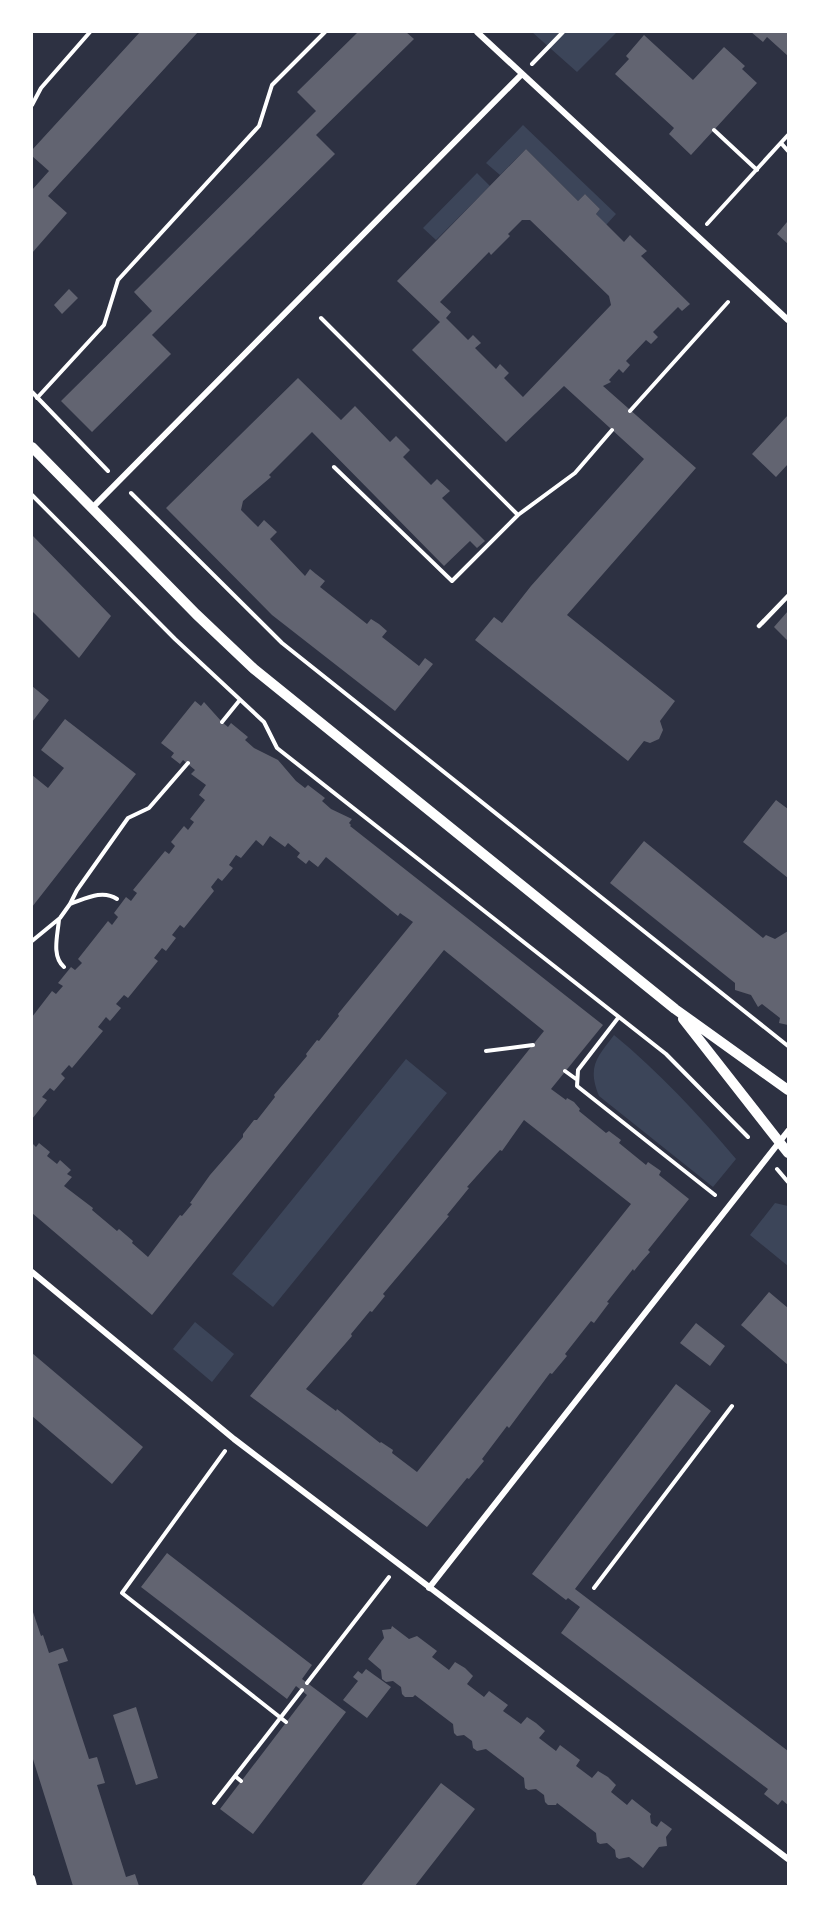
<svg xmlns="http://www.w3.org/2000/svg" width="820" height="1918" font-family="Overpass,sans-serif">
  <style>
    .green { fill: #3c4559 }
    .building { fill: #626471; fill-rule: evenodd }
    .lines { fill: none; stroke-linecap: round; stroke-linejoin: round }
    .path { stroke: #fff; stroke-width: 4 }
    .service { stroke: #fff; stroke-width: 4.5 }
    .minor { stroke: #fff; stroke-width: 6 }
    .tertiary { stroke: #fff; stroke-width: 10 }
  </style>
  <rect width="100%" height="100%" fill="#2d3142"/>
  <!-- green -->
  <path class="green" d="M532,32H617L577,72Z
    M523,125L616,214L606,225L596,214L600,209L585,194L578,201L526,149L500,175L486,163Z
    M477,173L490,186L436,240L423,228Z
    M614,1035C659,1072 698,1114 736,1159L713,1187L599,1096C587,1066 597,1058 614,1035Z
    M406,1059L447,1093L273,1307L232,1274Z
    M775,1203L788,1206V1266L750,1235Z
    M195,1322L234,1354L212,1382L173,1349Z"/>
  <!-- building -->
  <path class="building" d="M140,32H198L48,196L67,213L32,253V190L49,171L32,156V150Z
    M358,32H406L414,39L316,135L335,154L152,335L171,354L92,432L61,401L152,311L134,292L316,111L297,92Z
    M751,32H788V56L767,37L763,42Z
    M644,35L693,80L724,47L745,66L742,69L757,83L691,155L669,134L674,128L615,74L629,59L626,56Z
    M526,149L578,201L585,194L600,209L596,214L624,242L630,235L637,242L647,251L641,256L690,304L682,311L678,307L653,332L658,337L651,344L646,340L626,361L630,365L623,373L619,369L609,380L611,382L603,386L696,468L567,615L675,701L660,721L663,730L659,739L650,743L644,741L628,761L475,640L494,617L502,623L531,586L644,459L564,386L506,442L412,350L440,322L397,281ZM522,220H530L609,296L611,305L523,397L504,378L509,373L500,364L496,369L475,348L481,343L473,335L468,340L446,318L451,312L440,302L489,252L491,255L510,236L508,234Z
    M787,222L788,223V244L777,234Z
    M69,289L78,298L62,314L54,305Z
    M298,378L341,420L355,406L390,442L396,436L410,450L403,457L431,485L437,479L450,491L442,498L485,541L477,548L470,541L444,566L312,432L269,475L271,477L243,501L241,510L258,527L264,520L277,532L270,539L305,576L310,569L316,574L325,581L320,587L367,624L371,619L379,624L387,631L382,637L419,666L425,658L433,664L395,711L272,615L166,508Z
    M788,415V464L776,477L752,454Z
    M32,535L111,616L79,658L32,611Z
    M788,611V641L774,627Z
    M32,686L49,700L32,722Z
    M195,701L201,706L204,702L222,722L228,727L231,723L248,737L245,740L254,748L278,760L296,781L305,788L308,785L325,798L322,801L331,809L352,819L349,823L351,825L350,826L603,1025L551,1089L566,1100L567,1098L574,1102L580,1109L579,1111L606,1133L609,1131L621,1140L619,1143L646,1165L648,1162L661,1171L659,1175L689,1199L648,1250L650,1252L642,1261L634,1271L633,1269L607,1302L609,1303L594,1323L591,1321L565,1354L567,1356L552,1374L550,1373L509,1428L507,1426L482,1459L484,1461L469,1479L467,1478L427,1527L250,1396L544,1031L444,950L152,1315L32,1213V1143L36,1147L39,1143L50,1152L47,1156L57,1164L60,1160L71,1170L67,1174L72,1177L64,1186L93,1208L92,1210L117,1231L119,1229L133,1241L132,1243L148,1257L180,1215L182,1216L192,1204L190,1203L210,1175L243,1137V1134L254,1120H257L275,1097L274,1095L307,1056L306,1054L317,1040L319,1041L339,1016L338,1014L413,922L400,913L398,916L326,857L318,867L309,860L306,864L297,857L300,853L288,843L285,847L270,836L263,846L256,840L241,858L236,855L229,865L233,868L222,881L218,878L211,887L214,891L184,928L180,925L172,935L176,938L166,951L162,948L154,958L158,961L128,998L124,995L116,1004L121,1008L110,1021L106,1017L98,1027L103,1031L72,1068L69,1065L61,1074L65,1078L54,1091L50,1088L42,1097L47,1100L32,1119V1017L52,991L56,994L63,986L58,983L71,967L75,970L82,963L78,959L108,921L112,925L118,917L114,913L126,897L131,901L137,893L133,890L165,851L169,854L175,846L171,842L184,826L188,830L194,822L190,819L205,800L199,795L206,785L191,774L195,770L183,760L180,764L171,757L174,753L161,743ZM524,1120L631,1204L417,1472L392,1453L393,1450L381,1442L380,1443L337,1409L336,1411L306,1389L352,1336L351,1334L370,1311L372,1312L385,1296L383,1294L449,1216L447,1215L469,1188L467,1187L500,1150L502,1151Z
    M65,719L136,774L32,907V775L48,788L64,768L41,750Z
    M776,800L788,809V878L743,842Z
    M644,841L763,938L766,935L775,939L788,931V1025L779,1023L780,1018L762,1004L758,1007L751,995L735,990V983L610,883Z
    M769,1292L788,1308V1365L741,1325Z
    M696,1323L725,1346L710,1366L680,1343Z
    M32,1353L143,1447L112,1484L32,1416Z
    M676,1384L711,1411L575,1589L788,1751V1805L782,1800L778,1805L764,1794L768,1789L561,1633L580,1607L568,1598L566,1600L532,1574Z
    M167,1553L312,1665L302,1679L346,1712L253,1834L220,1809L307,1695L296,1686L287,1699L141,1587Z
    M32,1609L41,1636L43,1635L49,1653L63,1648L68,1661L58,1664L89,1759L97,1757L105,1783L97,1785L126,1877L135,1874L139,1886H73L32,1756Z
    M392,1626L409,1639L417,1636L437,1651L432,1657L449,1670L455,1662L465,1668L473,1676L467,1684L484,1697L489,1691L508,1705L503,1711L521,1724L527,1717L536,1723L545,1731L539,1738L556,1751L560,1745L580,1760L576,1766L592,1778L598,1771L608,1777L616,1785L611,1792L627,1805L632,1799L651,1814L650,1816L651,1823L657,1827L661,1821L672,1829L666,1837L667,1846L659,1847L643,1868L629,1857L619,1859L616,1857L615,1850L607,1843L600,1844L597,1842L596,1833L557,1803L556,1805H548L545,1802L544,1795L536,1789L528,1790L525,1788L524,1778L486,1749L477,1751L473,1748L472,1741L464,1735L457,1736L454,1733L453,1724L415,1695L413,1697H405L402,1694L401,1687L393,1681L386,1682L382,1679L381,1670L368,1659L384,1638L382,1630L391,1629Z
    M366,1669L391,1687L367,1718L343,1700L358,1681L353,1677L358,1671L362,1674Z
    M136,1707L158,1778L136,1785L113,1715Z
    M441,1783L475,1809L415,1886H361Z"/>
  <g class="lines">
    <!-- path -->
    <path class="path" d="M532,64L563,32
      M32,105L41,88L90,32
      M714,130L757,170
      M781,143L788,151
      M707,224L788,135
      M321,318L518,515L575,473L612,430
      M32,392L108,471
      M37,398L104,325L118,280L259,126L272,85L325,32
      M630,411L728,302
      M334,467L452,581L518,515
      M131,493L282,643L788,1046
      M32,495L175,639L264,722L277,748L666,1054L748,1137
      M222,722L239,701
      M70,904C85,899 102,889 117,899
      M59,919C58,934 51,956 64,967
      M32,941L60,918L70,904L77,890L128,818L149,808L188,763
      M618,1018L578,1070L577,1086L715,1195
      M486,1051L533,1045
      M565,1071L576,1079
      M777,1169L788,1182
      M225,1451L122,1593L286,1722
      M594,1588L732,1406
      M307,1683L389,1577
      M235,1776L241,1781
      M214,1803L302,1690"/>
    <!-- service -->
    <path class="service" d="M759,626L788,596"/>
    <!-- minor -->
    <path class="minor" d="M477,32L788,320
      M92,508L522,74
      M32,1272L234,1439L788,1859
      M429,1588L788,1131
      M32,1878L34,1886"/>
    <!-- tertiary -->
    <path class="tertiary" d="M32,447L196,614L254,669L675,1009L788,1090
      M683,1019L788,1153"/>
  </g>
  <!-- border -->
  <rect width="820" height="1918" fill="none" stroke="#ffffff" stroke-width="66"/>
</svg>
